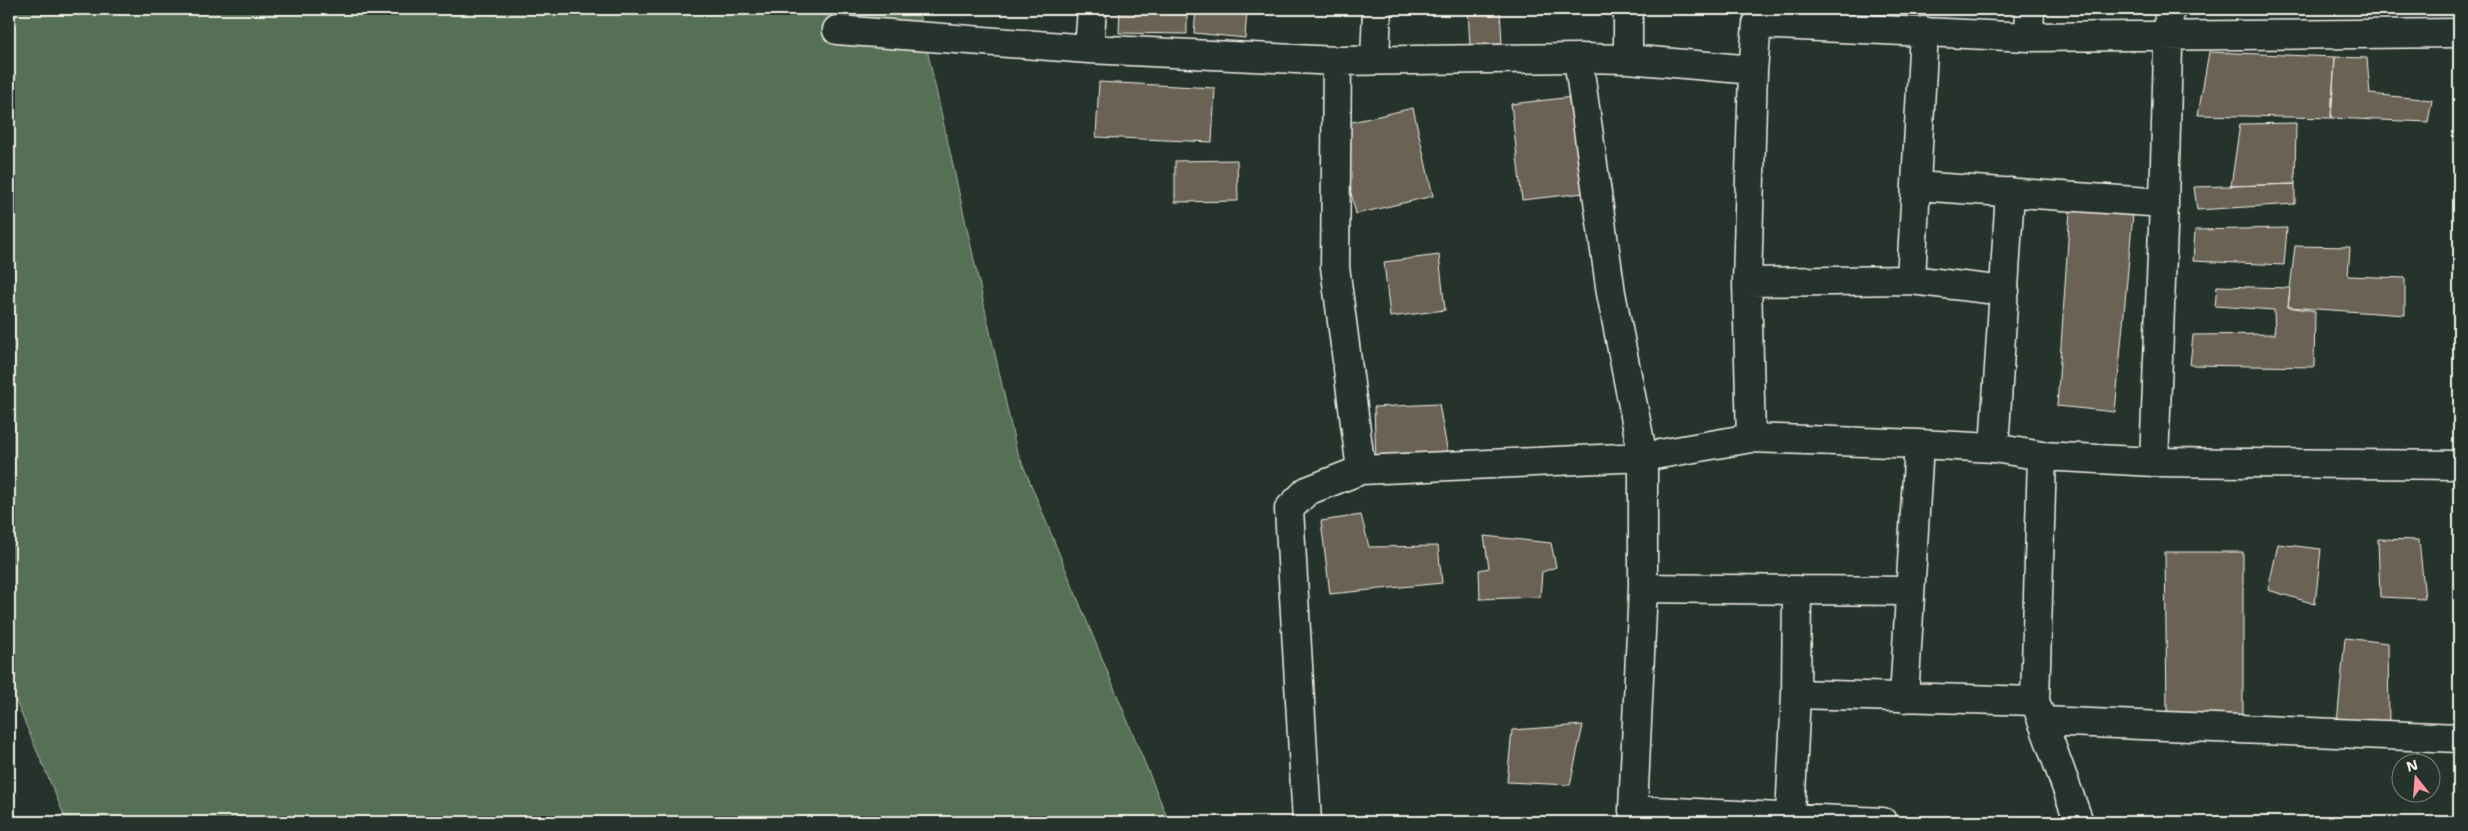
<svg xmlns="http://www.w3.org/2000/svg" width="2468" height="831" font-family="'Shantell Sans',sans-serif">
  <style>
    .green { fill: #577056; stroke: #a6b09f }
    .building { fill: #6b6454; stroke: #f4f1e8 }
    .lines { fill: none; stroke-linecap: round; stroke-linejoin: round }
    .street-casing { stroke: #f4f1e8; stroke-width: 31 }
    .street { stroke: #26332d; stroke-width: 28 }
  </style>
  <rect width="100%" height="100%" fill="#26332d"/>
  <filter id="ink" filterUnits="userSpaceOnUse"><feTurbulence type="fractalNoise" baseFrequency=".02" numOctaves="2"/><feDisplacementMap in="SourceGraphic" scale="10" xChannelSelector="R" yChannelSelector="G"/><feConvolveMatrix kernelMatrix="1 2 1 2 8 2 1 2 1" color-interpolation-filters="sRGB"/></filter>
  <g filter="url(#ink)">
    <!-- green -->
    <path class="green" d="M9,9H918L1016,448L1169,822H67L9,685Z"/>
    <!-- building -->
    <path class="building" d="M1120,9H1187V34L1119,33Z
      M1196,9H1247L1245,38L1194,33Z
      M1468,9H1500L1502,44L1470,47Z
      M2209,52L2335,57L2331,118L2198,115Z
      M2335,57L2367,58L2370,94L2432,100L2428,122L2331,118Z
      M1099,82L1215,88L1212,142L1096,137Z
      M1573,97L1584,193L1522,200L1511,104Z
      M1413,108L1433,196L1356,214L1335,126Z
      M2296,123L2295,184L2231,186L2240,124Z
      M1237,160L1238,201L1175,202V161Z
      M2295,184V204L2197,210L2194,187Z
      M2070,210L2133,214L2115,412L2057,406Z
      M2287,228L2284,265L2193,261L2195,230Z
      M2295,246L2350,247L2348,276L2405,278V315L2288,307Z
      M1439,255L1445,310L1390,317L1384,262Z
      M2217,286L2290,288L2288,307L2315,311L2314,367L2190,365L2193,335L2275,334L2274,310L2215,306Z
      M1439,404L1448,454L1376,461L1374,407Z
      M1361,515L1369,547L1438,546L1442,583L1330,594L1321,521Z
      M1484,536L1551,543L1556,567L1542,572L1540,597L1480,599L1479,570L1489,568Z
      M2378,539L2419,540L2425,599L2380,597Z
      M2278,544L2321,549L2315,604L2268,590Z
      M2165,552H2243V720L2167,711Z
      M2345,638L2388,643L2389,725L2337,723Z
      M1583,725L1570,785L1507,782L1512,730Z"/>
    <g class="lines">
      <!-- street casing -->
      <g class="street-casing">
        <path id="street" d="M837,30L1089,49L1337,61L1578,58L1611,293L1643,457V588L1633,810L1883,822
          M2029,37L2030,9
          M1089,49L1092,9
          M1578,58L1628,59L1753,70L1757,24L2029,37L2459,33
          M1628,59V9
          M1375,60L1377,9
          M1337,61L1335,267L1361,470
          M1916,186L2164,203
          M1911,280L1924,31
          M1747,282L1911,280L2005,291
          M1751,438L1747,282L1753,70
          M1994,448L2010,192
          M2042,456L2035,701L2079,822
          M2154,462L2459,465
          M1643,588L1797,590L1796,694L1790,816
          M1797,590L1910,591
          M1796,694L2035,701
          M1904,698L1919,444
          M2042,721L2459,738
          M1307,822L1289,509L1307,491L1361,470L1643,457L1751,438L1919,444L1994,448L2042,456L2154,462L2164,203L2169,9"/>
      </g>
      <!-- street -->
      <use href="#street" class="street"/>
    </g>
  </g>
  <!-- margin -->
  <rect width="2468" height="831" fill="none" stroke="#26332d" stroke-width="30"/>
  <rect x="15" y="15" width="2438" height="801" fill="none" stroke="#f4f1e8" stroke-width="2" filter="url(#ink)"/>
  <!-- north arrow -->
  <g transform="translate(2416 778) rotate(343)"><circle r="24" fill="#26332d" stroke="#787f78"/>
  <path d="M0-4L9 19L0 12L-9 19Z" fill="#ff9aa2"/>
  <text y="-8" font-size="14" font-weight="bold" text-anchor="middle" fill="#f4f1e8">N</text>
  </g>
</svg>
